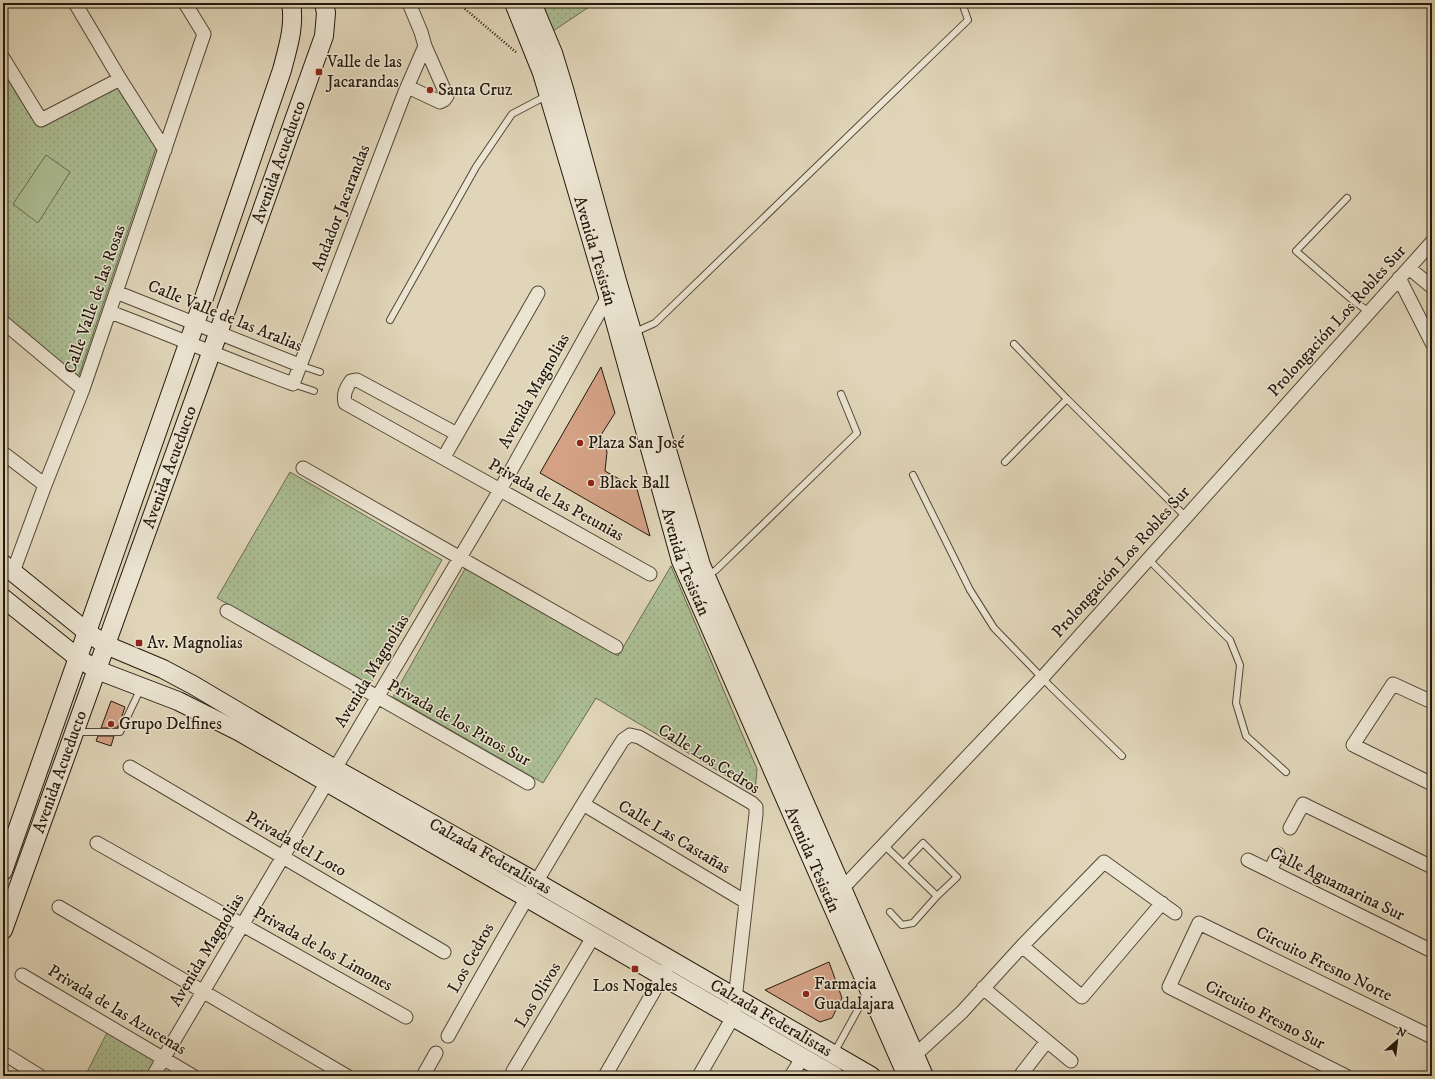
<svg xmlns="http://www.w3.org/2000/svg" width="1435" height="1079" font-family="'IM FELL DW Pica',serif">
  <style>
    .park { fill: url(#park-dots); stroke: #686c50 }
    .garden { fill: #acbe94; stroke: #686c50 }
    .building { fill: #d4a185; stroke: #23190d }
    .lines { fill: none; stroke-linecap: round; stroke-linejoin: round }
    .lane-casing { stroke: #524838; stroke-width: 8 }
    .street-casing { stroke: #524838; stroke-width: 15 }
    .secondary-casing { stroke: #23190d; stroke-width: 20 }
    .path { stroke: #23190d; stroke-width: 2.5; stroke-dasharray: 1 2; stroke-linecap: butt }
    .lane { stroke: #ebe4d1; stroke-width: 6 }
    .street { stroke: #ebe4d1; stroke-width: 13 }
    .secondary { stroke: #ebe4d1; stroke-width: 18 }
    .poi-dot { fill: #8f2418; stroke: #ebe4d1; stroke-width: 1.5 }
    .labels { text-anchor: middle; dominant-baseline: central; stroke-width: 3; stroke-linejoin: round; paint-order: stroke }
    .poi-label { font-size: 17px; fill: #23190d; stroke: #ebe4d1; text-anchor: start }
    .street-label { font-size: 17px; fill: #23190d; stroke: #ebe4d1 }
  </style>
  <defs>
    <pattern id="park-dots" width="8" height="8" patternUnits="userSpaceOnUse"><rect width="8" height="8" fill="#acbe94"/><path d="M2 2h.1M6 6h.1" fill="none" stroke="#94a37e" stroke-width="1.8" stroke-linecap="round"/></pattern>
  </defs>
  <rect width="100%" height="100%" fill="#e0d5b8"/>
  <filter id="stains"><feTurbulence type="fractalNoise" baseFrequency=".005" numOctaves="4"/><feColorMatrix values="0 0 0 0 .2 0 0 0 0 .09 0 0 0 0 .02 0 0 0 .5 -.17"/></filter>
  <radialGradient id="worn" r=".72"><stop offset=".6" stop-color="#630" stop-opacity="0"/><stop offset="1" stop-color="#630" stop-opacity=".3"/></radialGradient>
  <!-- park -->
  <path class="park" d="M541,3H595L553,31Z
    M3,72L37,126L116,86L156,148L78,378L3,313Z
    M290,472L442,560L369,686L217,598Z
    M671,566L757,769L755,793L596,698L543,783L393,697L466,567L618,656Z
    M108,1031L159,1061L150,1076H85Z"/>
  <!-- garden -->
  <path class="garden" d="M46,155L70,172L38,223L13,204Z"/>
  <!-- building -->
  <path class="building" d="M601,367L615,413L601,435L607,452L605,471L637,489L650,536L540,473Z
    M111,701L125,707L120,722L117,728H101Z
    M98,736H114L111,746L96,741Z
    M829,962L842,998L832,1018L820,1022L765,990Z"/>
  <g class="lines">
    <!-- lane casing -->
    <g class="lane-casing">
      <path id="lane" d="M1347,198L1296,251L1350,298L1369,312
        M390,320L476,167L512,114L548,95
        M635,332L655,323L968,20L962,3
        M1014,344L1067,399L1186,517
        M299,365L320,372
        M293,384L314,391
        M1005,462L1067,399
        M913,475L970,590L994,628L1050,686L1122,756
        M1148,559L1230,640L1240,665L1236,703L1246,736L1286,772
        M707,576L716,570L857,433L841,394
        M76,732H120L141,688
        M884,845L937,896
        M890,912L902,925L913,923L937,896L957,877L923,843L904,863
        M834,1053L867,993"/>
    </g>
    <!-- street casing -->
    <g class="street-casing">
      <path id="street" d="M75,3L120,79L165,150
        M3,58L41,120L120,79
        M408,87L440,102L444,100L447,96L425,46L421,32L409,3
        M1409,268L1432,287
        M1399,278L1432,343
        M116,292L299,365
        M110,312C171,335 231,361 293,384L405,92L425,46
        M3,322L83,389
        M457,434L357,380L351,381C346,388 343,394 345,403L650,574
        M3,453L45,485
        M444,457L538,293
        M303,468L616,647
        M13,572L45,485L83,389L204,34L185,3
        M227,611L528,783
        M1432,702L1393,684L1353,745L1432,784
        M130,767L444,952
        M583,804L746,902
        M1290,828L1303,804L1432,867
        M97,843L406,1017
        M1248,860L1432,951
        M1270,871L1278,854
        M837,894L1043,677L1432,242
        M59,907L347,1076
        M1022,946L1082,997L1162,903
        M22,975L193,1076
        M983,988L1071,1061
        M448,1036C504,936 561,837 623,740L630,735L639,737L752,803L756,807V814L733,1017L699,1076
        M3,1053L40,1076
        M914,1056L962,1012L1022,946L1104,862L1175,913
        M513,1071L593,937
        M153,1076L500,490L611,291
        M423,1076L436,1053
        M605,1076L666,970
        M791,1076L803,1057
        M1020,1076L1047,1041
        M1346,1076L1169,987L1199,923L1432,1037"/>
    </g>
    <!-- secondary casing -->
    <g class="secondary-casing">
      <g id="secondary">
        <path id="s1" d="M514,3L542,73L573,177L608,296L681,561L907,1076"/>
        <path d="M532,3L553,53L564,89L617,281L701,565L924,1076"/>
        <path id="s2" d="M3,564L87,632L106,645L163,669L193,685L335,769L536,882L871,1076"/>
        <path d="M3,598L78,658L97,670L178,701L240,732L835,1076"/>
        <path d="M3,871L195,324L282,70C288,47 295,26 291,3"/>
        <path id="s3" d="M3,930L211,353L324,36L326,13L324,3"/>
      </g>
    </g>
    <!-- path -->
    <path class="path" d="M458,3L517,53"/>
    <!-- lane -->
    <use href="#lane" class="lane"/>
    <!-- street -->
    <use href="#street" class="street"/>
    <!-- secondary -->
    <use href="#secondary" class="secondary"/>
  </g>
  <!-- markers -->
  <g class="poi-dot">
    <rect x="315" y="68" width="8" height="8" rx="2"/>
    <circle cx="430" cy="90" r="4"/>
    <circle cx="580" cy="443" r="4"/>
    <circle cx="591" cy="483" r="4"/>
    <rect x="135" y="639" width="8" height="8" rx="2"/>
    <circle cx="111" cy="724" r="4"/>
    <rect x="631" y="965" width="8" height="8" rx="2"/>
    <circle cx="806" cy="994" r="4"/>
  </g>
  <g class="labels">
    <!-- poi labels -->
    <g class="poi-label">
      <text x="327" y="62">Valle de las<tspan x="327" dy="20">Jacarandas</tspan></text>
      <text x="438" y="90">Santa Cruz</text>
      <text x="588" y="443">Plaza San José</text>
      <text x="599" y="483">Black Ball</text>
      <text x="147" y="643">Av. Magnolias</text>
      <text x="119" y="724">Grupo Delfines</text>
      <text x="814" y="984">Farmacia<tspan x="814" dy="20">Guadalajara</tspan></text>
      <text x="635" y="986" text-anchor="middle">Los Nogales</text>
    </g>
    <!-- street labels -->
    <g class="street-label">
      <text stroke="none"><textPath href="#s3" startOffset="816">Avenida Acueducto</textPath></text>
      <text transform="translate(341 208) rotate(-69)">Andador Jacarandas</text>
      <text stroke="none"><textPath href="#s1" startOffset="261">Avenida Tesistán</textPath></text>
      <text transform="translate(95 299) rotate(-71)">Calle Valle de las Rosas</text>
      <text transform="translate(225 316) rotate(22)">Calle Valle de las Aralias</text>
      <text transform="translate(1337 321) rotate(-48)">Prolongación Los Robles Sur</text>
      <text transform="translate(534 391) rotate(-61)">Avenida Magnolias</text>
      <text stroke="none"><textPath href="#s3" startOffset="492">Avenida Acueducto</textPath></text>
      <text transform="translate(556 500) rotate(29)">Privada de las Petunias</text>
      <text stroke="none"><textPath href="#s1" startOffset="585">Avenida Tesistán</textPath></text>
      <text transform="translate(1121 562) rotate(-48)">Prolongación Los Robles Sur</text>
      <text transform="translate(372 671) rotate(-59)">Avenida Magnolias</text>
      <text transform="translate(459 723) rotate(29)">Privada de los Pinos Sur</text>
      <text transform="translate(709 759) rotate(32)">Calle Los Cedros</text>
      <text stroke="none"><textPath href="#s3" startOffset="168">Avenida Acueducto</textPath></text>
      <text transform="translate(674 837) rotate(31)">Calle Las Castañas</text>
      <text transform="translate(296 844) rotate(30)">Privada del Loto</text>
      <text stroke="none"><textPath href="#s2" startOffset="570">Calzada Federalistas</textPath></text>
      <text stroke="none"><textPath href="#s1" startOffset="909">Avenida Tesistán</textPath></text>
      <text transform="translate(1337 884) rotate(26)">Calle Aguamarina Sur</text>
      <text transform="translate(323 949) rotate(29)">Privada de los Limones</text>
      <text transform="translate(207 950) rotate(-59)">Avenida Magnolias</text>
      <text transform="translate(471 958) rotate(-61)">Los Cedros</text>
      <text transform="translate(1324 964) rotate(26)">Circuito Fresno Norte</text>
      <text transform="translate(538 995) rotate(-59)">Los Olivos</text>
      <text transform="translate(117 1010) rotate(31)">Privada de las Azucenas</text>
      <text transform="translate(1265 1015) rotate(27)">Circuito Fresno Sur</text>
      <text stroke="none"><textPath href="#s2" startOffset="894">Calzada Federalistas</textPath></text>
    </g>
  </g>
  <!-- margin -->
  <rect width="1435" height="1079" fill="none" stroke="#e0d5b8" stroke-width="16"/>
  <rect x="4" y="4" width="1427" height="1071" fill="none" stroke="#23190d" stroke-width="2"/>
  <rect x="8" y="8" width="1419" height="1063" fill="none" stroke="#23190d"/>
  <!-- north arrow -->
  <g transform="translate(1397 1041) rotate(28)" stroke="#ebe4d1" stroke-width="3" paint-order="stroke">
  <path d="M0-3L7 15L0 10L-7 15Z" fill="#23190d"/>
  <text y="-6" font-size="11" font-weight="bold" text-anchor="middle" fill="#23190d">N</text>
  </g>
  <rect width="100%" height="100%" filter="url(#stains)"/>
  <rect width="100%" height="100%" fill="url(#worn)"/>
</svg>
